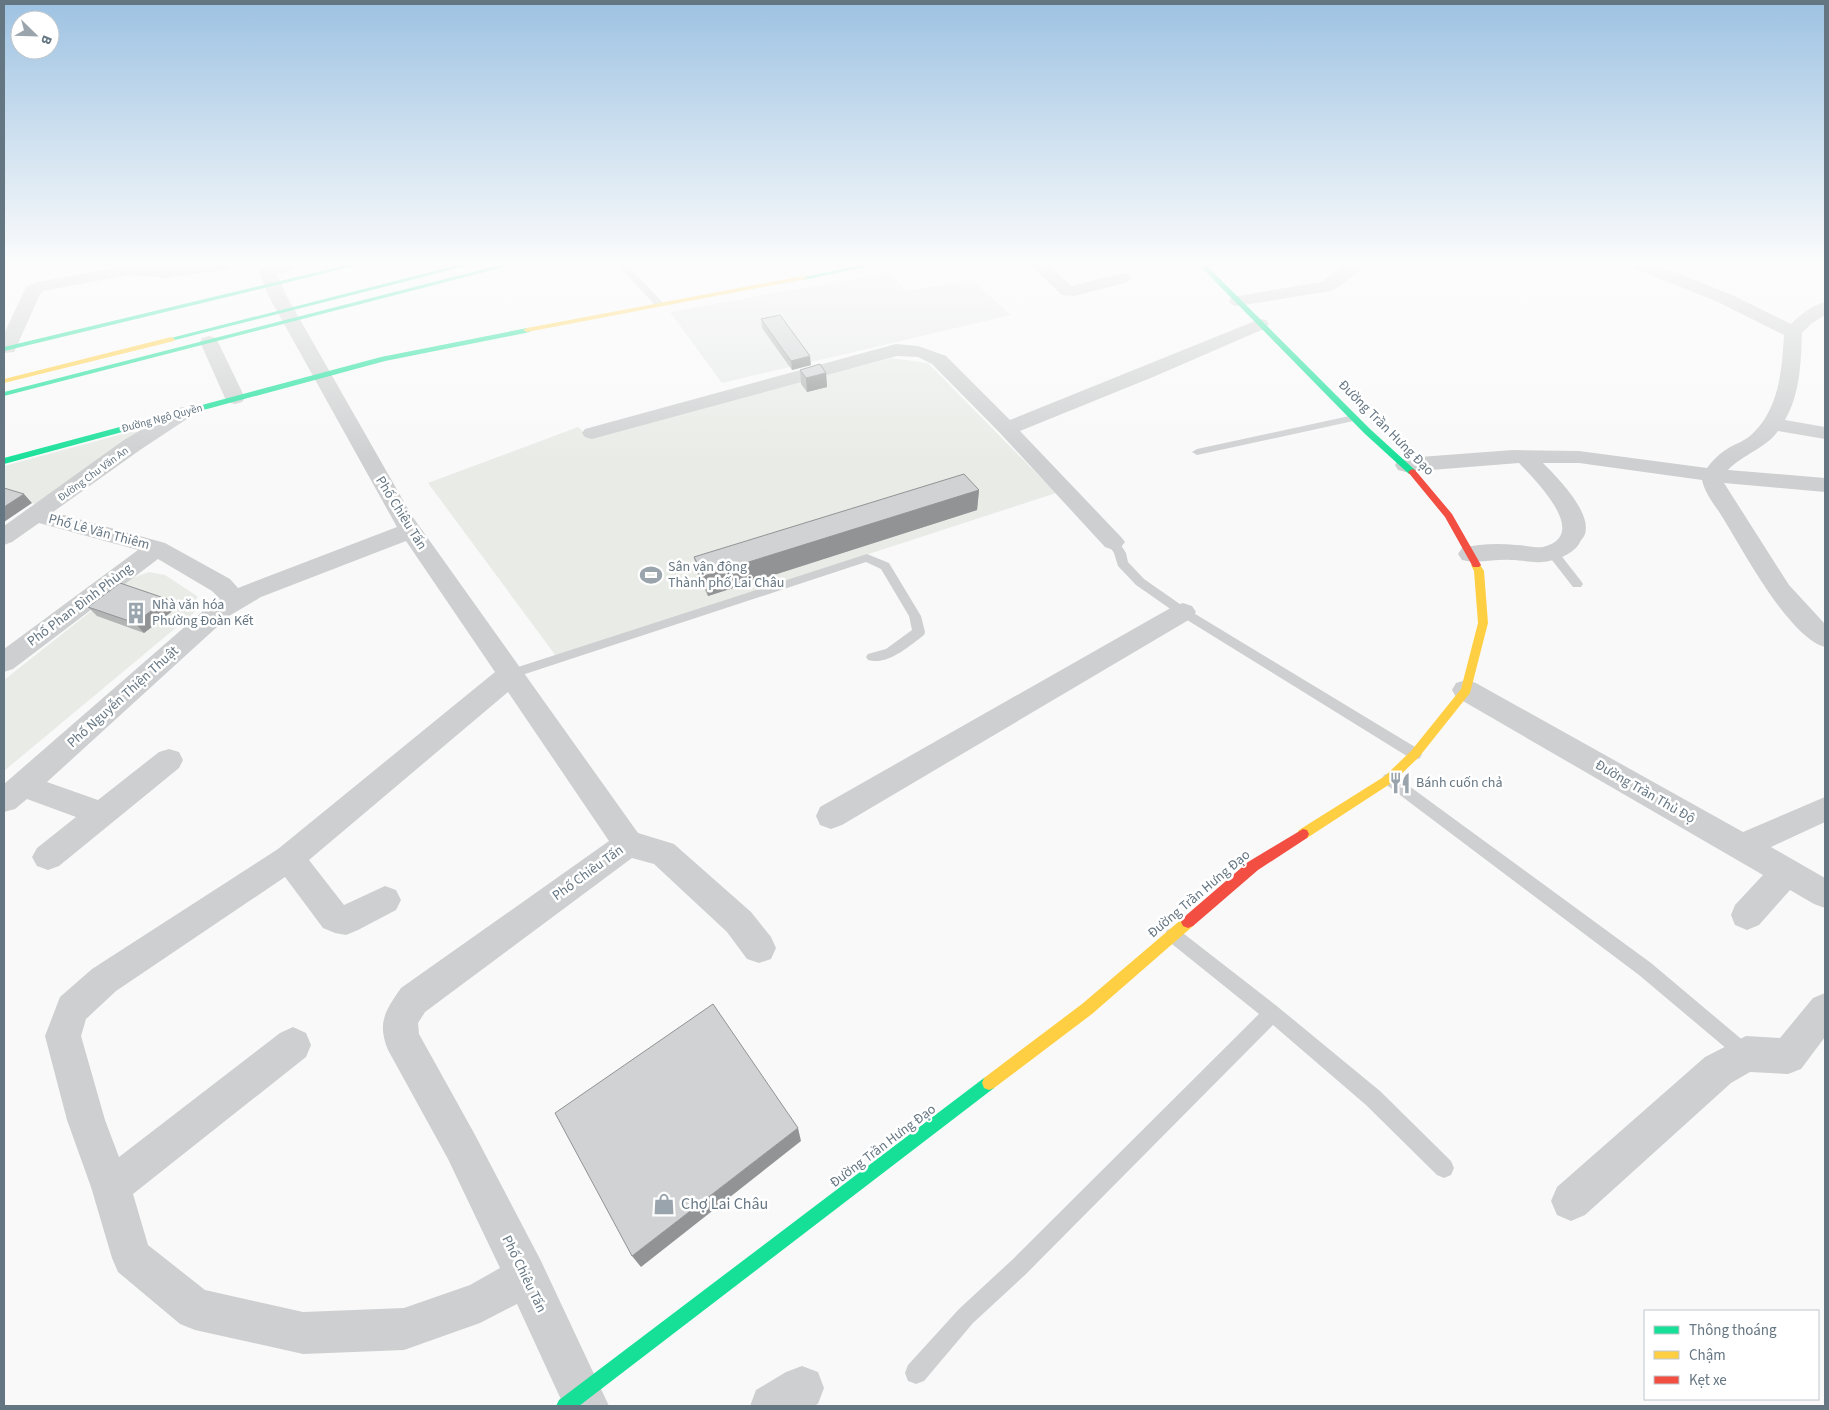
<svg xmlns="http://www.w3.org/2000/svg" width="1829" height="1410" font-family="'Source Sans 3',sans-serif">
  <style>
    .built { fill: #e8e9e9 }
    .green { fill: #e8ebe6 }
    .lines { fill: none; stroke-linecap: round; stroke-linejoin: round }
    .lane { fill: #cecfd0; fill-rule: evenodd }
    .street { fill: #cecfd0; fill-rule: evenodd }
    .fast { fill: #16e098; fill-rule: evenodd }
    .slow { fill: #ffcf43; fill-rule: evenodd }
    .jam { fill: #f24e42; fill-rule: evenodd }
    .wall { fill: #b3b5b5 }
    .shaded-wall { fill: #929394 }
    .building { fill: #d0d2d3; stroke: #929394 }
    .labels { text-anchor: middle; dominant-baseline: central; stroke-width: 5; stroke-linejoin: round; paint-order: stroke }
    .far-street-label { font-size: 11px; fill: #657683; stroke: #fff }
    .street-label { font-size: 14px; fill: #657683; stroke: #fff }
    .poi-label { font-size: 14px; fill: #657683; stroke: #fff; text-anchor: start }
    .near-poi-label { font-size: 16px; fill: #657683; stroke: #fff; text-anchor: start }
  </style>
  <rect width="100%" height="100%" fill="#f9f9f9"/>
  <!-- built -->
  <path class="built" d="M890,272L905,291L972,280L1011,315L722,383L670,312Z"/>
  <!-- green -->
  <path class="green" d="M892,358C904,360 916,361 928,363L1056,493L556,656L428,483L578,427L589,436Z
    M130,432H140L39,505L4,495V466Z
    M149,572L165,575L197,596L196,611L4,771V680L133,578Z"/>
  <g class="lines">
    <!-- lane -->
    <path class="lane" d="M618,265H627L662,302V306H656Z
      M1354,415L1359,418L1358,420L1197,455L1192,452L1197,449Z
      M1113,538L1117,539L1126,553L1128,562L1144,579L1187,609L1420,750L1422,754L1420,758L1415,760L1410,758L1179,615L1136,585L1118,566L1114,553L1107,542Z
      M1552,548L1556,549L1581,581L1583,584L1581,587H1573L1548,555L1546,552Z
      M867,554L889,563L921,616L925,632L924,635C909,646 888,666 868,660L866,657L868,654L886,649L912,630L909,616L881,569L866,562L516,677H506L504,674L506,671Z
      M1389,773L1394,775L1651,963L1752,1048L1755,1054L1752,1060L1746,1063L1740,1060L1639,975L1384,783L1382,779L1384,775Z
      M1173,928L1179,930L1278,1007L1380,1091L1451,1161L1454,1168L1451,1175L1444,1178L1437,1175L1366,1105L1273,1025L1026,1274L973,1323L924,1381L916,1384L908,1381L905,1373L908,1365L959,1309L1012,1260L1259,1014L1167,940L1165,935L1167,930Z"/>
    <!-- street -->
    <path class="street" d="M128,265L166,268L186,265H231L229,269L223,270L166,278L129,275L43,291L40,294L16,348L14,352L4,353V334L26,287L38,282Z
      M269,265H296L294,269L277,274L286,295L412,516L638,833L674,844L751,912L771,937L776,948L771,959L759,963L747,959L727,932L654,864L632,858L425,1012L418,1023L419,1034L474,1133L541,1261L609,1406H564L517,1304L480,1323L404,1350L303,1354L195,1330L180,1324L118,1272L112,1258L91,1187L67,1120L45,1036L60,997L92,969L278,849L495,672L406,541L261,597L229,616L47,782L98,800L159,752L169,749L179,752L183,760L179,768L59,866L48,870L37,866L32,857L37,848L76,817L27,799L15,809L4,812V784L211,604L220,599L212,591L158,559L13,669L4,672V649L138,550L39,523L12,542L4,545V526L124,440L176,409L183,407L190,409L193,413L190,417L140,450L53,512L165,543L230,579L238,588L397,527L268,295L259,272ZM508,692L609,841L401,988C385,1011 377,1023 388,1050L448,1159L500,1268L470,1285L404,1308L303,1312L205,1290L148,1245L133,1194L306,1057L311,1045L306,1033L293,1027L280,1033L119,1157L105,1120L81,1036L86,1019L116,991L285,877L323,928L335,933L346,935L358,930L396,910L401,900L396,890L385,886L344,905L309,860Z
      M1030,265H1048L1072,286L1122,273L1128,274L1131,278L1128,282L1075,296L1062,295Z
      M1345,265H1365L1340,286L1331,291L1238,306L1232,305L1229,301L1232,297L1238,296L1321,282Z
      M1634,265H1657L1730,294L1791,324C1800,315 1812,305 1825,302V315L1811,324L1802,333C1801,363 1800,394 1785,420L1825,427V439L1778,431C1765,449 1743,454 1728,470L1825,478V492L1724,483L1789,585L1825,624V647C1790,638 1745,554 1726,523C1719,510 1705,495 1702,480L1579,463H1543C1557,477 1592,512 1585,534C1584,537 1580,541 1579,544C1572,555 1555,561 1542,562C1532,563 1522,560 1511,560C1495,559 1478,564 1462,560L1458,554L1462,548C1478,544 1498,543 1516,545C1524,545 1535,548 1543,547C1592,535 1534,479 1519,463L1406,472L1398,470L1395,465L1398,460L1406,458L1513,450L1579,451L1707,468C1712,461 1719,454 1727,449C1734,444 1743,442 1750,436C1779,411 1782,370 1784,335L1718,302L1636,269Z
      M1260,319L1266,320L1269,324L1266,328L1153,377L1020,431L1121,537L1125,542L1121,547L1113,550L1105,547L1000,433L932,364L918,357L897,356L592,439L585,437L582,433L585,429L896,344L918,346L946,356L1010,420Z
      M209,336L216,338L218,342L245,398L242,402L235,404L228,402L225,398L200,342L202,338Z
      M1183,603L1192,606L1196,612L1192,618L842,825L831,829L820,825L816,816L820,807L1174,606Z
      M1466,680L1476,683L1743,832L1825,797V822L1771,847L1825,878V908L1814,904L1790,890L1759,925L1747,930L1735,925L1731,915L1735,905L1763,875L1456,697L1452,690L1456,683Z
      M1825,993V1037L1801,1069L1788,1074L1750,1072L1731,1083L1585,1215L1571,1221L1557,1215L1551,1201L1557,1187L1705,1057L1746,1036L1780,1038L1813,998Z
      M802,1366L818,1372L824,1388L818,1404L813,1406H750L756,1390L786,1372Z"/>
    <!-- fast -->
    <path class="fast" d="M347,265H359L4,351V347Z
      M458,265H470L171,341L167,339Z
      M500,265H512L4,396V392Z
      M861,265H876L803,280L799,278Z
      M1199,265H1206L1370,429L1415,470V474H1409L1364,433Z
      M527,328H530V332L385,361L4,464V458L381,357Z
      M989,1076L994,1078L996,1083L994,1088L579,1406H556L559,1400L984,1078Z"/>
    <!-- slow -->
    <path class="slow" d="M803,276L807,278L805,279L527,332L523,330L527,328Z
      M171,337L175,339L174,341L4,383V379Z
      M1476,562L1479,563L1484,571L1488,623L1470,693L1419,757L1393,782L1307,838L1303,839L1299,838L1297,834L1299,830L1385,776L1411,751L1461,689L1478,623L1474,571L1471,565Z
      M1188,916L1193,918L1195,922L1193,926L1092,1014L994,1088L989,1090L984,1088L982,1083L984,1078L1082,1004L1183,918Z"/>
    <!-- jam -->
    <path class="jam" d="M1412,469L1415,470L1452,514L1481,565L1479,567H1473L1445,517L1408,472Z
      M1303,829L1307,830L1309,834L1307,838L1258,870L1193,926L1188,928L1183,926L1181,922L1183,918L1248,862Z"/>
  </g>
  <!-- wall -->
  <path class="wall" d="M761,319L811,365L792,370L762,328Z
    M800,370L826,373L827,387L807,392L801,384Z
    M979,490L977,510L708,596L698,576L694,557Z
    M167,599L175,609L144,633L97,616L88,607Z"/>
  <!-- shaded-wall -->
  <path class="shaded-wall" d="M810,356L811,365L792,370L791,361Z
    M826,373L827,387L807,392L806,378Z
    M979,490L977,510L708,596L704,576Z
    M24,494L32,503L4,522V507Z
    M167,599L175,609L144,633L135,623Z
    M798,1128L801,1141L641,1267L632,1256Z"/>
  <!-- building -->
  <path class="building" d="M780,315L810,356L791,361L761,319Z
    M820,364L826,373L806,378L800,370Z
    M964,474L979,490L704,576L694,557Z
    M4,488L24,494L4,507Z
    M120,583L167,599L135,623L88,607Z
    M713,1004L798,1128L632,1256L555,1113Z"/>
  <!-- sky -->
  <linearGradient id="sky" x2="0" y2="1"><stop stop-color="#9dc2e2"/><stop offset="0.57" stop-color="#fcfcfc"/><stop offset="1" stop-color="#fcfcfc" stop-opacity="0"/></linearGradient>
  <rect width="1829" height="462" fill="url(#sky)"/>
  <!-- icons -->
  <defs>
    <g id="stadium-bare" transform="scale(1.725)"><path d="M0-5a6.5 5 0 1 0 0 10a6.5 5 0 1 0 0-10ZM-3.5-1.8h7v3.6h-7Z" fill="#99a4ac" stroke="#fff" stroke-width="2.5" paint-order="stroke"/></g>
    <g id="building-bare" transform="scale(1.725)"><path d="M-4-6H4V6H1V3H-1V6H-4ZM-2.5-4.3h1.7v1.8h-1.7ZM.8-4.3h1.7v1.8H.8ZM-2.5-1h1.7V.8h-1.7ZM.8-1h1.7V.8H.8Z" fill="#99a4ac" stroke="#fff" stroke-width="2.5" paint-order="stroke"/></g>
    <g id="restaurant-bare" transform="scale(1.725)"><path d="M-5-6h1v4h1v-4h1v4h1v-4h1v5L-1.5 .5V6h-2V.5L-5-1ZM5-6V6H3V1.5H1.5Q1.5-4 5-6Z" fill="#99a4ac" stroke="#fff" stroke-width="2.5" paint-order="stroke"/></g>
    <g id="shop-bare" transform="scale(1.725)"><path d="M-5-2.5h2.3a2.7 3.5 0 0 1 5.4 0H5L5.5 6h-11ZM-1.5-2.5h3a1.5 2.3 0 0 0-3 0Z" fill="#99a4ac" stroke="#fff" stroke-width="2.5" paint-order="stroke"/></g>
  </defs>
  <g fill-rule="evenodd">
    <use href="#stadium-bare" x="651" y="575"/>
    <use href="#building-bare" x="136" y="613"/>
    <use href="#restaurant-bare" x="1400" y="783"/>
    <use href="#shop-bare" x="664" y="1204"/>
  </g>
  <g class="labels">
    <!-- far-street labels -->
    <g class="far-street-label">
      <text transform="translate(162 418) rotate(-15)">Đường Ngô Quyền</text>
      <text transform="translate(93 474) rotate(-36)">Đường Chu Văn An</text>
    </g>
    <!-- street labels -->
    <g class="street-label">
      <text transform="translate(1386 428) rotate(45)">Đường Trần Hưng Đạo</text>
      <text transform="translate(401 513) rotate(58)">Phố Chiêu Tấn</text>
      <text transform="translate(99 532) rotate(15)">Phố Lê Văn Thiêm</text>
      <text transform="translate(80 605) rotate(-37)">Phố Phan Đình Phùng</text>
      <text transform="translate(123 697) rotate(-42)">Phố Nguyễn Thiện Thuật</text>
      <text transform="translate(1645 792) rotate(30)">Đường Trần Thủ Độ</text>
      <text transform="translate(588 873) rotate(-36)">Phố Chiêu Tấn</text>
      <text transform="translate(1199 894) rotate(-40)">Đường Trần Hưng Đạo</text>
      <text transform="translate(883 1146) rotate(-37)">Đường Trần Hưng Đạo</text>
      <text transform="translate(524 1274) rotate(64)">Phố Chiêu Tấn</text>
    </g>
    <!-- poi labels -->
    <g class="poi-label">
      <text x="668" y="567">Sân vận động<tspan x="668" dy="16">Thành phố Lai Châu</tspan></text>
      <text x="152" y="605">Nhà văn hóa<tspan x="152" dy="16">Phường Đoàn Kết</tspan></text>
      <text x="1416" y="783">Bánh cuốn chả</text>
    </g>
    <!-- near-poi labels -->
    <g class="near-poi-label">
      <text x="681" y="1204">Chợ Lai Châu</text>
    </g>
  </g>
  <!-- border -->
  <rect width="1829" height="1410" fill="none" stroke="#657683" stroke-width="10"/>
  <!-- legend -->
  <rect x="1644" y="1310" width="175" height="90" fill="#ffffff" stroke="#c1c8cd"/>
  <rect x="1654" y="1326" width="25" height="8" fill="#16e098" stroke="#c1c8cd"/>
  <text x="1689" y="1335" font-size="15" fill="#657683">Thông thoáng</text>
  <rect x="1654" y="1351" width="25" height="8" fill="#ffcf43" stroke="#c1c8cd"/>
  <text x="1689" y="1360" font-size="15" fill="#657683">Chậm</text>
  <rect x="1654" y="1376" width="25" height="8" fill="#f24e42" stroke="#c1c8cd"/>
  <text x="1689" y="1385" font-size="15" fill="#657683">Kẹt xe</text>
  <!-- north arrow -->
  <g transform="translate(35 35) rotate(113)"><circle r="24" fill="#ffffff" stroke="#c1c8cd"/>
  <path d="M0-4L9 19L0 12L-9 19Z" fill="#99a4ac"/>
  <text y="-8" font-size="14" font-weight="bold" text-anchor="middle" fill="#657683">B</text>
  </g>
</svg>
